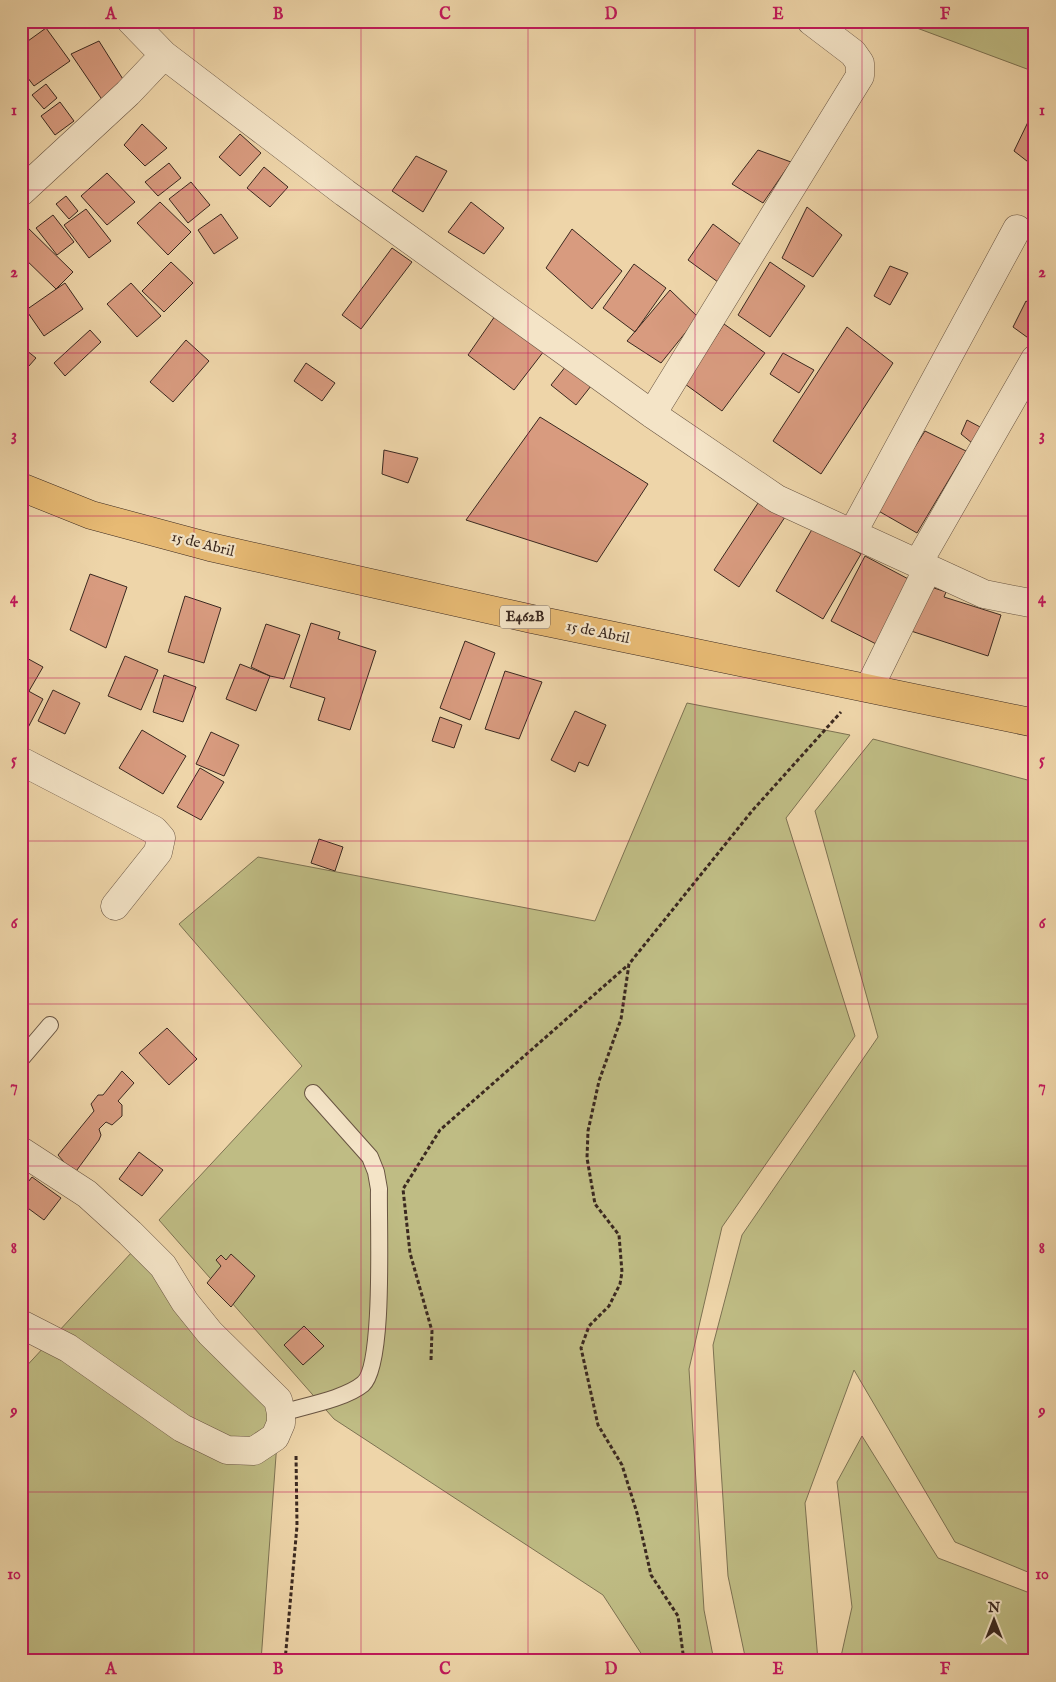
<svg xmlns="http://www.w3.org/2000/svg" width="1056" height="1682" font-family="'IM FELL English',serif">
  <style>
    .green { fill: #bfbc84; stroke: #7d7252 }
    .building { fill: #d89b7f; stroke: #3b2920 }
    .lines { fill: none; stroke-linecap: round; stroke-linejoin: round }
    .lane-casing { stroke: #685442; stroke-width: 18 }
    .street-casing { stroke: #685442; stroke-width: 29 }
    .primary-casing { stroke: #3b2920; stroke-width: 29 }
    .path { stroke: #3b2920; stroke-width: 3; stroke-dasharray: 4 2.5; stroke-linecap: butt }
    .lane { stroke: #f4e4c7; stroke-width: 16 }
    .street { stroke: #f4e4c7; stroke-width: 28 }
    .primary { stroke: #e7ba74; stroke-width: 28 }
    .grid { fill: none; stroke: #c2185b; stroke-width: 1; stroke-opacity: 0.55 }
    .labels { text-anchor: middle; dominant-baseline: central; stroke-width: 4.5; stroke-linejoin: round; paint-order: stroke }
    .shield { fill: #f4e4c7; stroke: #726152; stroke-width: 1 }
    .shield-label { font-size: 14px; font-weight: bold; fill: #3b2920 }
    .street-label { font-size: 15px; fill: #3b2920; stroke: #f4e4c7 }
    .neatline { fill: none; stroke: #c2185b; stroke-width: 2 }
    .grid-label { font-size: 16px; text-anchor: middle; font-weight: bold; fill: #c2185b }
  </style>
  <rect width="100%" height="100%" fill="#eed5a9"/>
  <filter id="stains"><feTurbulence type="fractalNoise" baseFrequency=".004" numOctaves="4"/><feColorMatrix values="0 0 0 0 .2 0 0 0 0 .09 0 0 0 0 .02 0 0 0 .5 -.17"/></filter>
  <radialGradient id="worn" r=".72"><stop offset=".6" stop-color="#630" stop-opacity="0"/><stop offset="1" stop-color="#630" stop-opacity=".3"/></radialGradient>
  <!-- green -->
  <path class="green" d="M898,21H1035V72Z
    M687,703L850,735L786,818L855,1036L722,1227L689,1369L704,1610L714,1661H646L603,1595L334,1419L159,1220L302,1066L179,924L258,857L595,921Z
    M873,739L1035,782V1575L955,1542L854,1370L805,1503L818,1661H746L728,1576L713,1345L742,1235L878,1037L815,811Z
    M132,1252L280,1401L261,1661H21V1372Z
    M862,1436L938,1558L1035,1595V1661H840L852,1607L837,1482Z"/>
  <!-- building -->
  <path class="building" d="M46,28L70,61L34,86L21,69V46Z
    M99,41L126,84L103,101L71,54Z
    M46,84L57,98L44,109L32,95Z
    M60,102L74,121L55,135L41,116Z
    M1028,122L1035,126V159L1032,165L1014,151Z
    M142,124L167,148L145,166L124,145Z
    M240,134L261,153L240,176L219,157Z
    M758,150L791,162L763,203L732,184Z
    M416,156L447,171L423,212L392,191Z
    M169,163L181,178L158,196L145,182Z
    M264,167L288,187L270,207L247,188Z
    M107,173L135,202L107,225L81,196Z
    M191,182L210,205L188,223L169,199Z
    M66,196L78,211L69,219L56,204Z
    M160,202L191,232L168,255L137,223Z
    M471,202L504,228L484,254L448,232Z
    M807,207L842,235L813,277L782,258Z
    M86,209L111,241L89,258L64,225Z
    M221,214L238,238L214,254L198,230Z
    M53,215L74,242L57,255L36,228Z
    M713,224L740,244L722,285L688,260Z
    M25,225L73,272L56,289L21,255V230Z
    M572,229L622,271L592,309L546,268Z
    M392,248L412,262L361,329L342,315Z
    M171,262L193,283L164,312L142,291Z
    M770,262L805,286L770,337L738,315Z
    M634,264L666,288L635,332L603,308Z
    M890,266L908,273L890,305L874,296Z
    M65,283L83,309L44,336L26,310Z
    M131,283L161,316L137,337L107,304Z
    M670,290L698,317L661,363L627,341Z
    M1026,301L1035,306V335L1031,340L1013,327Z
    M495,316L544,351L514,390L468,355Z
    M724,324L765,353L722,411L685,384Z
    M847,327L893,363L821,474L773,441Z
    M90,330L101,342L65,376L54,363Z
    M186,340L209,361L173,402L150,382Z
    M21,346L36,358L21,375Z
    M783,353L814,370L799,393L770,374Z
    M306,363L335,383L322,401L294,381Z
    M566,366L591,386L576,405L551,385Z
    M540,417L648,484L597,562L466,520Z
    M967,420L982,428L972,443L961,434Z
    M925,431L966,451L917,533L875,509Z
    M384,450L418,458L408,483L382,474Z
    M762,497L787,514L739,587L714,570Z
    M814,526L861,554L823,619L776,591Z
    M865,556L914,582L880,646L831,621Z
    M90,574L127,587L106,648L70,630Z
    M925,585L946,592L944,597L1001,615L988,656L911,631Z
    M185,596L221,608L204,663L168,652Z
    M311,623L340,632L338,639L376,651L350,730L318,720L325,698L290,687Z
    M266,624L300,635L284,679L270,676L251,667Z
    M465,641L495,653L470,720L440,708Z
    M1035,645V674L1029,673Z
    M23,656L43,667L29,691L21,687Z
    M125,656L158,670L141,710L108,696Z
    M240,664L270,676L256,711L226,699Z
    M505,671L542,682L519,739L485,729Z
    M164,675L196,687L183,722L153,712Z
    M21,687L43,699L21,741Z
    M53,690L80,703L65,734L38,721Z
    M575,711L606,725L588,766L579,762L575,772L551,760Z
    M440,717L462,725L454,748L432,741Z
    M142,730L186,756L163,794L119,768Z
    M211,732L239,745L224,776L196,764Z
    M200,768L224,782L201,820L177,807Z
    M319,839L343,847L335,871L311,863Z
    M167,1028L197,1059L169,1085L139,1053Z
    M122,1071L134,1083L118,1101L122,1105V1116L112,1125L106,1122L99,1129L101,1135L99,1140L74,1174L58,1155L94,1111L91,1104L98,1095H103Z
    M139,1152L163,1170L142,1196L119,1179Z
    M32,1177L61,1198L44,1220L21,1203V1191Z
    M231,1254L255,1276L231,1307L207,1283L221,1266L216,1260L221,1255L226,1260Z
    M304,1326L324,1346L303,1365L284,1345Z"/>
  <g class="lines">
    <!-- lane casing -->
    <g class="lane-casing">
      <path id="lane" d="M21,1059L50,1025
        M281,1413C304,1406 345,1399 363,1384C385,1365 378,1222 379,1189L376,1172L370,1157L313,1093"/>
    </g>
    <!-- street casing -->
    <g class="street-casing">
      <path id="street" d="M131,21L164,55L345,193L652,414L777,499L984,594L1035,604
        M21,192L128,93L164,55
        M652,414L860,76V63L853,53L811,21
        M853,532L1017,229
        M918,563L1035,359
        M869,688L928,568
        M21,761L154,830L161,838L158,852L115,906
        M21,1151L87,1194L130,1233L163,1266L185,1302L210,1333L278,1400L281,1413V1423L275,1437L254,1451L227,1450L182,1428L68,1348L21,1324"/>
    </g>
    <!-- primary casing -->
    <g class="primary-casing">
      <path id="primary" d="M21,487L91,515L210,547L532,619L1035,723"/>
    </g>
    <!-- path -->
    <path class="path" d="M431,1360L432,1331L410,1253L403,1189L440,1130L628,965
      M285,1661L297,1526L296,1454
      M684,1661L678,1616L651,1575L637,1513L622,1465L598,1425L581,1348L589,1326L609,1306L620,1284L622,1272L619,1235L595,1204L587,1158L588,1131L599,1081L621,1019L629,964L752,811L841,712"/>
    <!-- lane -->
    <use href="#lane" class="lane"/>
    <!-- street -->
    <use href="#street" class="street"/>
    <!-- primary -->
    <use href="#primary" class="primary"/>
  </g>
  <!-- grid -->
  <path class="grid" d="M194,21V1661M361,21V1661M528,21V1661M695,21V1661M862,21V1661M21,190H1035M21,353H1035M21,516H1035M21,678H1035M21,841H1035M21,1004H1035M21,1166H1035M21,1329H1035M21,1492H1035"/>
  <g class="labels">
    <!-- shield labels -->
    <rect class="shield" x="500" y="605.5" width="50" height="23" rx="4"/>
    <g class="shield-label">
      <text x="525" y="617">E462B</text>
    </g>
    <!-- street labels -->
    <g class="street-label">
      <text transform="translate(203 544) rotate(14)">15 de Abril</text>
      <text transform="translate(598 632) rotate(12)">15 de Abril</text>
    </g>
  </g>
  <!-- margin -->
  <rect width="1056" height="1682" fill="none" stroke="#eed5a9" stroke-width="55"/>
  <!-- north arrow -->
  <g transform="translate(994 1620)" stroke="#f4e4c7" stroke-width="4" paint-order="stroke">
  <path d="M0-4L9 19L0 12L-9 19Z" fill="#3b2920"/>
  <text y="-8" font-size="14" font-weight="bold" text-anchor="middle" fill="#3b2920">N</text>
  </g>
  <rect x="28" y="28" width="1000" height="1626" class="neatline"/>
  <g class="grid-label">
    <text x="111" y="19">A</text>
    <text x="278" y="19">B</text>
    <text x="445" y="19">C</text>
    <text x="611" y="19">D</text>
    <text x="778" y="19">E</text>
    <text x="945" y="19">F</text>
    <text x="14" y="115">1</text>
    <text x="1042" y="115">1</text>
    <text x="14" y="277">2</text>
    <text x="1042" y="277">2</text>
    <text x="14" y="440">3</text>
    <text x="1042" y="440">3</text>
    <text x="14" y="603">4</text>
    <text x="1042" y="603">4</text>
    <text x="14" y="765">5</text>
    <text x="1042" y="765">5</text>
    <text x="14" y="928">6</text>
    <text x="1042" y="928">6</text>
    <text x="14" y="1091">7</text>
    <text x="1042" y="1091">7</text>
    <text x="14" y="1253">8</text>
    <text x="1042" y="1253">8</text>
    <text x="14" y="1416">9</text>
    <text x="1042" y="1416">9</text>
    <text x="14" y="1579">10</text>
    <text x="1042" y="1579">10</text>
    <text x="111" y="1674">A</text>
    <text x="278" y="1674">B</text>
    <text x="445" y="1674">C</text>
    <text x="611" y="1674">D</text>
    <text x="778" y="1674">E</text>
    <text x="945" y="1674">F</text>
  </g>
  <rect width="100%" height="100%" filter="url(#stains)"/>
  <rect width="100%" height="100%" fill="url(#worn)"/>
</svg>
